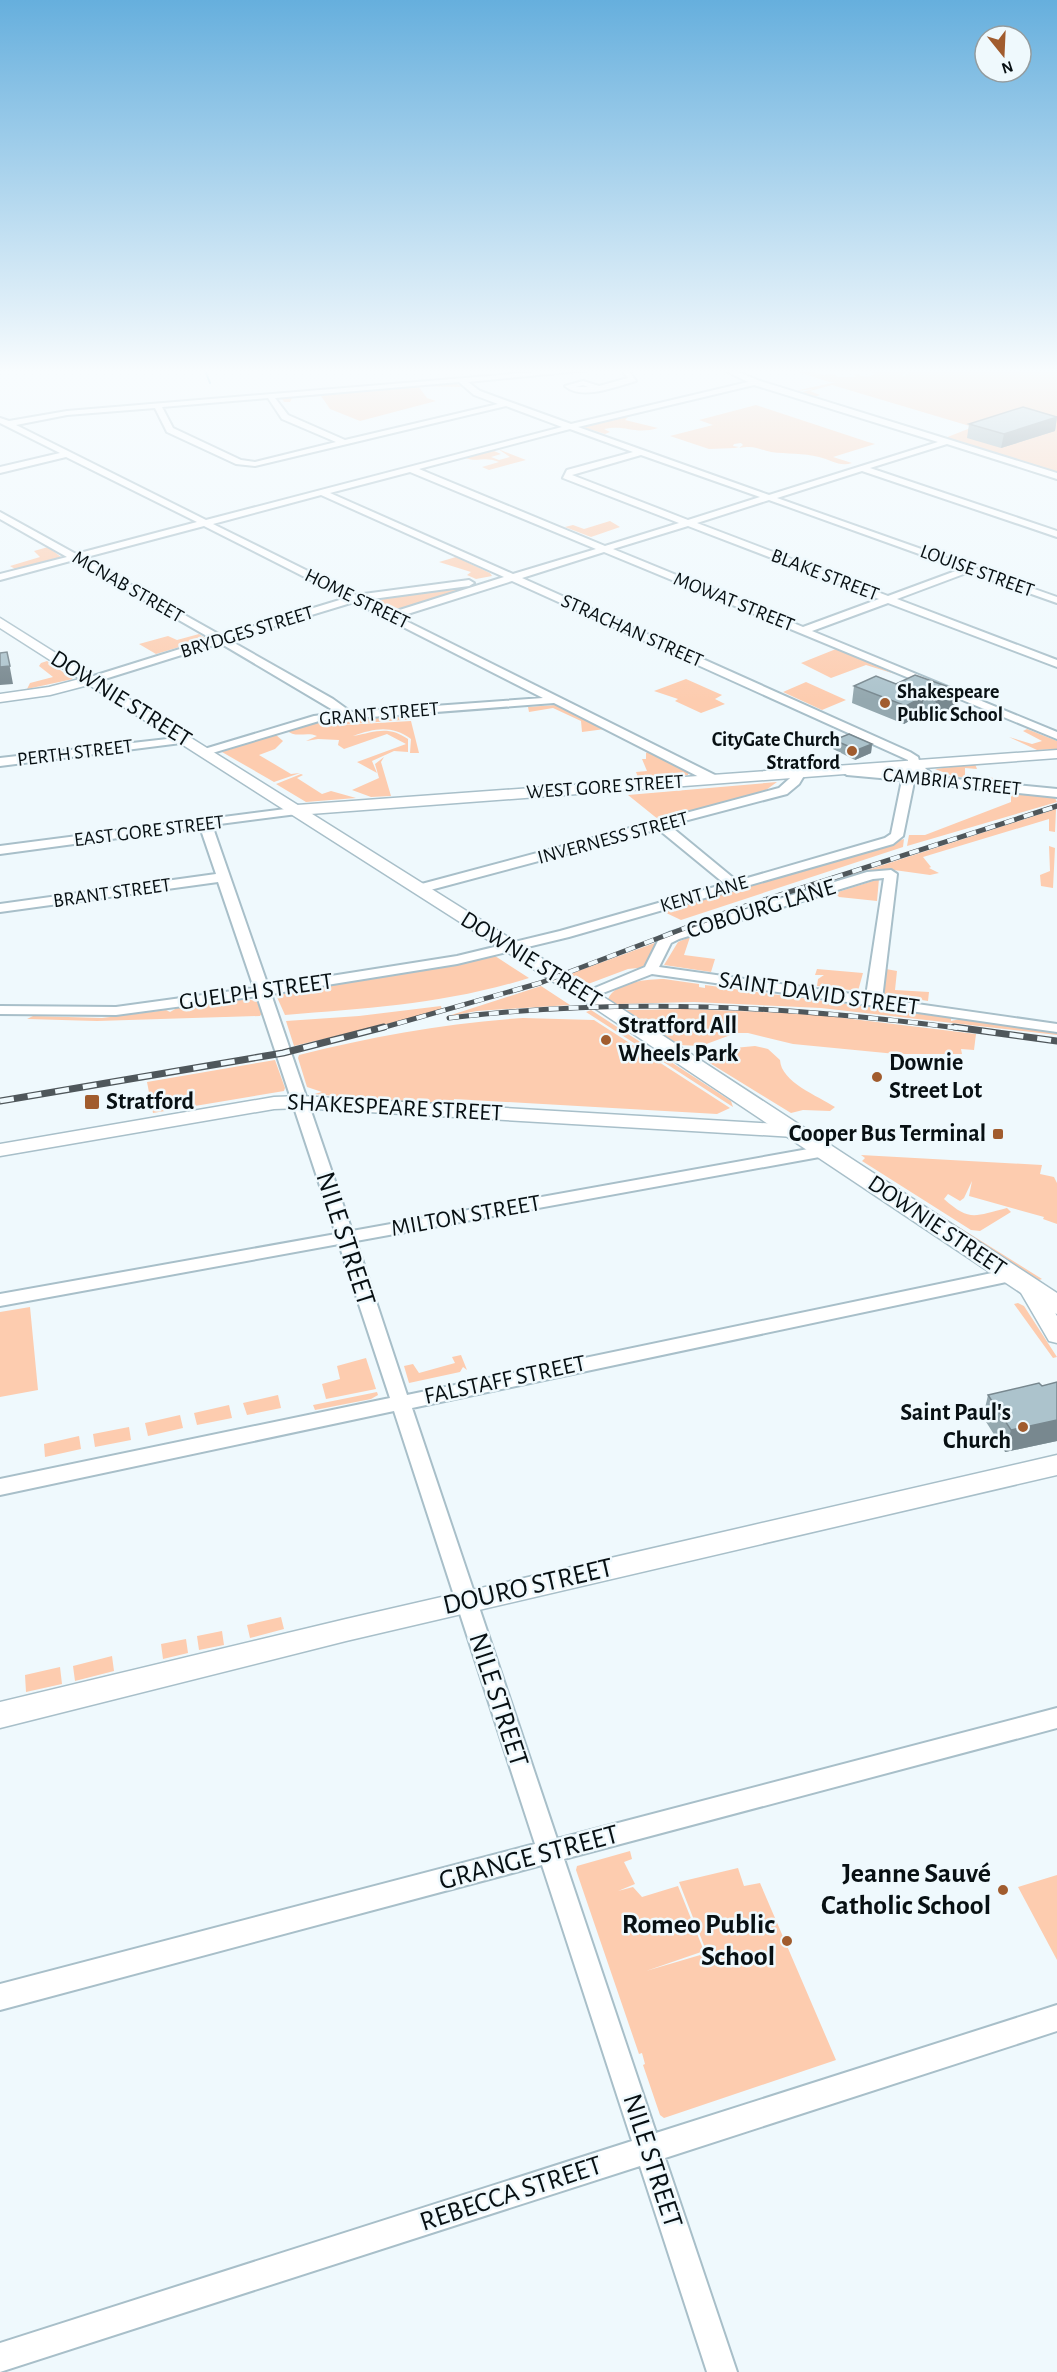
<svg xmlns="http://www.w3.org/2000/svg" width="1057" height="2372" font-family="'Alegreya Sans',sans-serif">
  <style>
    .green { fill: #fdccaf }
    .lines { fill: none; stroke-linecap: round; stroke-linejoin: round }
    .stream { stroke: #43a8cc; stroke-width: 2 }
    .minor-casing { stroke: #a8bfc9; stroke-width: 4 }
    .tertiary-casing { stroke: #a8bfc9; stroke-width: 3 }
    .secondary-casing { stroke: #a8bfc9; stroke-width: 3 }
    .minor { fill: #fff; fill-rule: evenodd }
    .tertiary { fill: #fff; fill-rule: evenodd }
    .secondary { fill: #fff; fill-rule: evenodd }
    .rail-far1-casing { stroke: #4f575b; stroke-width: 5 }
    .rail-casing { stroke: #4f575b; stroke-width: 7 }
    .rail-far1 { stroke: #eff9fd; stroke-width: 4; stroke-dasharray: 10; stroke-linecap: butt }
    .rail { stroke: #eff9fd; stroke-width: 4.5; stroke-dasharray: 14; stroke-linecap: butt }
    .wall { fill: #94a8af }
    .shaded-wall { fill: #78888f }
    .building { fill: #acc3cc; stroke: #78888f; stroke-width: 1.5 }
    .poi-dot { fill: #a15c2e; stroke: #eff9fd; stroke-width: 2 }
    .labels { text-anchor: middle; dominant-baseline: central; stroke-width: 5; stroke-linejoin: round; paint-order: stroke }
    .far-street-label { font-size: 20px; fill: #081013; stroke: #eff9fd }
    .far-poi-label { font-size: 20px; font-weight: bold; fill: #081013; stroke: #eff9fd; text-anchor: start }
    .street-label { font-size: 24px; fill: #081013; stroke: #eff9fd }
    .poi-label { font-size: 24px; font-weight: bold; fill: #081013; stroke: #eff9fd; text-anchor: start }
    .near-street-label { font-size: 28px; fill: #081013; stroke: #eff9fd }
    .near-poi-label { font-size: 28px; font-weight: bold; fill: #081013; stroke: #eff9fd; text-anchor: end }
  </style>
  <rect width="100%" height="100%" fill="#eff9fd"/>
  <!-- green -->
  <path class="green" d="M786,368L816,369V373L825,375L834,374L838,377H855L854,374L867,377L875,374L869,371H882L884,368H899L906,373L901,377L909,374L900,368H1057V472L945,438L973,427L832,385L810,391L820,395L811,398L799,393L813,389L795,391L836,382H829Z
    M454,382L462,387L418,386L427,398L436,401L360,421L330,409L321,396L292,398L290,402H284L281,397Z
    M756,405L868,442L875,444L833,457L852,463C840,467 831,460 819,457C803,453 787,454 771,452C757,449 755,445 739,448L743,445L741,443L734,444L733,446L739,447L735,448L709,449L670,436L713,425L699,420Z
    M624,416H626L610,421L628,417L625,420L658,428C634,435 626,424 604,429L610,432L605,434L583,427Z
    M498,449L526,460L489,470L482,467L499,462C483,455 477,464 464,457L492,450L486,452L494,451L501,454L491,457L499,460L510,457Z
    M610,521L620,527L591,537L565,527L573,525L584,529Z
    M48,547L61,557L15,569L10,566L40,557L34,551Z
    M456,557L490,573L492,576L476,579L467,575L471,572L439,562Z
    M470,585L473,587L399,610L386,609L372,601Z
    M199,634L206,639L156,654L139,644L168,636L177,640Z
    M836,649L895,674L866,665L831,678L801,663Z
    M47,661L73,679L27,689L30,683L53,677L39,666L41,663Z
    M686,679L722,695L715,699L725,704L701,713L675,701L678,699L654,691Z
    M806,682L846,700L822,710L783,692Z
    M556,705L560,706L605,729L582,732L581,721L553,708L529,712L528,707Z
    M414,715L415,719L327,726L411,721L419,753H410L411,739C392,725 375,728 353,736C375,732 388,725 408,739V752L394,751L372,761L377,773L357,762L406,744L387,734L344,749L338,745L339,740L318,739L306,741L317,736C306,731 296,739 286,730L309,723Z
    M1027,729L1057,741V749L1037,750L1009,737L1032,744L1042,741L1023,731Z
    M275,734L283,741L275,749L259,755L291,774L300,773L274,782L222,752Z
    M649,751L689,771L688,775L639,780L636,772L647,771L642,759H646V753Z
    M384,757L381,762L391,796L371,797L352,790L379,778L375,764Z
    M975,764L977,769L965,768V775L1003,779V782L953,776L935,769Z
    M301,774L303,775L297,778L322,794L331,791L356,798L306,802L276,784Z
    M777,782L766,790L659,820L628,795Z
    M1000,789L1055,798L1057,802L907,846L909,835H925L1011,802V795L1001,794Z
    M1056,809L1055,832L1049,831V819L923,857L931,867L929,868L939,873L930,875L887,869L732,914Z
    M904,839L903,847L681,920L662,911Z
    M1049,846L1055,848L1053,888L1041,886L1040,875L1050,871Z
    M879,879L877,901L839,897L835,893Z
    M690,937L684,955L715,959L711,972L664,965L678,942Z
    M660,941L652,952L648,967L628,969L588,984L570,974Z
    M492,954L529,978C446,1004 370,1008 285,1015L276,995L461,963Z
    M817,969L863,973L858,991L817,986L818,979L824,975H815Z
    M886,969L897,971L895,990L929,992L928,1001L884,994Z
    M664,979L699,984V987L705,988V985L951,1018V1021L960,1019L1057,1032V1035L821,1008L694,1002L616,1004L608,999C615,982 648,979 664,979Z
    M541,986L570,1005L477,1011L445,1017Z
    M246,998L257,1002L262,1013L260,1016L97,1021L27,1019L33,1016L102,1018L166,1010L170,1012L177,1008Z
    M441,1006L442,1011L294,1046L286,1021L359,1016Z
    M686,1009L811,1014L976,1034L974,1050L961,1049L962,1054H896L793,1044L748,1033H736L701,1046L679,1045L626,1010Z
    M591,1010L731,1101L733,1107L586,1012Z
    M523,1018L594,1020L730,1108L717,1114L454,1099L453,1104L393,1102L314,1094L322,1092L307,1087L298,1058L299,1055C374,1036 446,1023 523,1018Z
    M755,1046L768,1049L780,1060C781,1082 818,1096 835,1107L830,1111L803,1110L791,1113L708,1062L734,1048Z
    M275,1060L285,1088L284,1091L153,1113L147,1082Z
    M861,1155L1042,1165L1040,1174L1054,1177L1057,1183V1224L1043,1219L1044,1217L969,1196L972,1181L964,1198L960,1201L948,1194L944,1199C970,1222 974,1216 1007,1208L1011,1212L980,1231L971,1230L862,1161L865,1158Z
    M855,1162L1042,1279L1039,1280Z
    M1018,1303L1024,1306L1057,1357L1053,1358L1014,1304Z
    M30,1307L38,1390L0,1397V1312Z
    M461,1355L467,1370L463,1367L460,1372L409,1383L404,1366L413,1364L419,1373L455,1363L452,1357Z
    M366,1358L376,1389L326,1399L322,1384L340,1379L337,1366Z
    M377,1392L378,1395L371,1399L315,1410L313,1405Z
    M278,1395L281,1408L247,1415L243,1403Z
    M229,1405L232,1418L197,1425L194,1413Z
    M180,1415L183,1428L148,1436L145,1423Z
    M129,1427L131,1440L95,1447L93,1434Z
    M79,1436L81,1449L45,1457L44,1444Z
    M281,1617L284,1629L250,1638L247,1625Z
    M222,1631L224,1645L199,1650L197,1636Z
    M186,1639L188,1653L163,1659L161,1644Z
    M112,1656L114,1671L75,1681L73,1666Z
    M60,1667L62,1684L26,1692L25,1675Z
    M630,1851L632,1859L624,1862L635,1884L618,1891L633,1887L642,1897L678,1886L704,1951L646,1971L707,1953L679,1882L738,1868L744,1886L760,1883L836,2060L664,2118L660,2115L643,2065L645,2064L642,2053L639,2054L576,1870L577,1866Z
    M1057,1875V1960L1018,1887Z"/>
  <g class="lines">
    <!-- stream -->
    <path class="stream" d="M204,368L210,383"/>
    <!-- minor casing -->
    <g class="minor-casing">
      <path id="minor" d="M584,368H610L468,382L480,391L571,424L748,382L720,368H729L760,381L1057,473V479L947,444L870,468L1057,531V537L862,471L777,498L1057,597V603L969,572L897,599L1057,660V667L888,603L812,631L1057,732V739L604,552L522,578L910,752L918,757L920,764L936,777L1057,789V797L914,782L903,836L893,844L569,937L457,964L271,994L352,1231L825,1146L833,1151L825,1156L356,1241L407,1395L1011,1269L1017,1271L1020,1275L1011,1281L412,1408L557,1839L1057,1708V1728L564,1859L656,2133L1057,2005V2031L665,2158L737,2372H707L640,2166L0,2372V2343L632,2141L542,1865L0,2010V1984L535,1844L394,1411L0,1495V1479L390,1398L339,1244L0,1306V1294L336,1234L257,996L116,1015L0,1014V1006L116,1007L254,988L218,882L0,912V904L216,874L200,827L0,854V846L301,807V813L297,814L212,825L268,986L457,956L560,931L725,884L658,829L419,893L412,889L414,886L779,788L799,770L805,774L799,784L787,794L669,825L737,881L885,838L891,834L902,780L847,775L841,771L847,767L900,773L899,771L908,764V760L512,581L398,617L717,776V782H709L554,703L319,721L209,754H201V750L314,716L338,713L220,643L95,682H87V678L212,639L74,560L0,580V574L67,557L0,519V512L76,554L197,522L66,457L0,473V467L60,453L0,423V418L9,421L67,411ZM459,382L474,395L498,404L345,440L288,415L275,398ZM754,385L938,442L769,495L578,427ZM268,398L282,419L336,442L255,462L241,460L173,428L162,407ZM506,406L562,427L206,520L16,425L67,415L155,408L167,432L236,464L255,466ZM570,429L633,452L567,470L563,478L679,523L605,546L419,469ZM641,455L760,497L688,520L572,475ZM410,472L596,549L513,574L330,493ZM321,495L504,577L390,613L365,600L469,586L474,583L469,580L356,595L213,524ZM769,500L961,569L888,596L697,523ZM204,526L346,598L222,636L83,558ZM688,526L879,599L803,627L613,549ZM354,602L543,698L351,712L333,699L229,640ZM914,771L919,775L913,774Z
        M620,368H627L636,381C617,386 582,401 565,386L583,381L599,386L628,378ZM583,385L588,387H576Z
        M185,737L191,740L189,742L0,766V758Z
        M891,870L897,874L882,999L1057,1024V1032L652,974L590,998H580L578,995L645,967L660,937L669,933L867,872ZM884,878L866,996L659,967L671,943L679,939L873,879Z"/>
    </g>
    <!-- tertiary casing -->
    <g class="tertiary-casing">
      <path id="tertiary" d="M91,676L96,677V683L50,695L0,702V694L49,687Z
        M1057,750V758L297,815L289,810L297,805Z
        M300,1096L794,1125L801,1127L804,1131L801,1135L794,1137L300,1108L274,1109L0,1156V1144L274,1097Z
        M1028,1278L1036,1281L1057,1316V1343L1049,1341L1017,1286L1020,1281Z
        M1057,1455V1475L346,1641L0,1728V1702L346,1619Z"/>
    </g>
    <!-- secondary casing -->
    <g class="secondary-casing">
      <path id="secondary" d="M0,618L613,1003L1057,1293V1314L1048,1311L599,1011L0,628Z"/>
    </g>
    <!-- minor -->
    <use href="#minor" class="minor"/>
    <!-- tertiary -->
    <use href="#tertiary" class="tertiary"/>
    <!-- secondary -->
    <use href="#secondary" class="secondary"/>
    <!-- rail-far1 casing -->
    <g class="rail-far1-casing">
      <path id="rail-far1" d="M449,1018C623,997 792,1006 965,1029
        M378,1029L540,983L730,911L1057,806"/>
    </g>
    <!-- rail casing -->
    <g class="rail-casing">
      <path id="rail" d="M954,1027L1057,1041
        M0,1101L283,1053L384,1027"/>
    </g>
    <!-- rail-far1 -->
    <use href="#rail-far1" class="rail-far1"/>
    <!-- rail -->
    <use href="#rail" class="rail"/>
  </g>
  <!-- wall -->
  <path class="wall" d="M1057,416L1055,431L1001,448L967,438L969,424Z
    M876,676L954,708L934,719L921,714L904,724L852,703L854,686Z
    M834,740L872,744L871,753L855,760L833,749Z
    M1057,1382V1441L1005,1452L983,1417L988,1395L1042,1386Z"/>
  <!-- shaded-wall -->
  <path class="shaded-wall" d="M1057,417L1055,431L1001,448L1004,434Z
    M7,652L13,684L0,685V667Z
    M957,690L954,708L934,719L936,701Z
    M924,696L921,714L904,724L906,706Z
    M872,744L871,753L855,760L857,750Z
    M1057,1420V1441L1005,1452L1011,1430Z"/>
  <!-- building -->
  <path class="building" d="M1023,407L1057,417L1004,434L969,424Z
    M7,652L10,666L0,667V653Z
    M915,675L957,690L936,701L924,696L906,706L854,686L876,676L896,684Z
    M849,734L872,744L857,750L834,740Z
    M1057,1382V1420L1011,1430L988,1395L1039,1383L1042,1386Z"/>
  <!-- sky -->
  <linearGradient id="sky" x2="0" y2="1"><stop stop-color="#66afdd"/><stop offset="0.53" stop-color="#f8fcfe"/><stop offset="1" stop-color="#f8fcfe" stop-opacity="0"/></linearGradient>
  <rect width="1057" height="700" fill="url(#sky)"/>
  <!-- markers -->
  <g class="poi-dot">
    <circle cx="885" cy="703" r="6"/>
    <circle cx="852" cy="751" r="6"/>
    <circle cx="606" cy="1040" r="6"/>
    <circle cx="877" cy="1077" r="6"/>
    <rect x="84" y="1094" width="16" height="16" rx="3"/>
    <rect x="992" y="1128" width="12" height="12" rx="3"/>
    <circle cx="1023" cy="1427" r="6"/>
    <circle cx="1003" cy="1890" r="6"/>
    <circle cx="787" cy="1941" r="6"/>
  </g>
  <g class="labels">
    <!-- far-street labels -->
    <g class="far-street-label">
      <text transform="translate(977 571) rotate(20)">LOUISE STREET</text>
      <text transform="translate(825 575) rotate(21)">BLAKE STREET</text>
      <text transform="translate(128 587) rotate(30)">MCNAB STREET</text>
      <text transform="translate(357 599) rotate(26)">HOME STREET</text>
      <text transform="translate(734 602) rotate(22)">MOWAT STREET</text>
      <text transform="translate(632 631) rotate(24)">STRACHAN STREET</text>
      <text transform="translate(247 632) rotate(-17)">BRYDGES STREET</text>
      <text transform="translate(379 714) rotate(-5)">GRANT STREET</text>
      <text transform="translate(75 753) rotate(-7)">PERTH STREET</text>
      <text transform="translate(952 782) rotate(6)">CAMBRIA STREET</text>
      <text transform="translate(605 787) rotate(-4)">WEST GORE STREET</text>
      <text transform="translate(149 831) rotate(-7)">EAST GORE STREET</text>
      <text transform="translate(613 838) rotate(-15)">INVERNESS STREET</text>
      <text transform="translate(112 893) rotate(-8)">BRANT STREET</text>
      <text transform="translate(704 894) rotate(-16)">KENT LANE</text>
    </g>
    <!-- far-poi labels -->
    <g class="far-poi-label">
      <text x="897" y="692">Shakespeare<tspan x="897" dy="23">Public School</tspan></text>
      <text x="840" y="740" text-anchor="end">CityGate Church<tspan x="840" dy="23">Stratford</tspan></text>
    </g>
    <!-- street labels -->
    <g class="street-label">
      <text transform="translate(121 699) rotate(32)">DOWNIE STREET</text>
      <text transform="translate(761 909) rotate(-17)">COBOURG LANE</text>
      <text transform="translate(531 960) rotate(32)">DOWNIE STREET</text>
      <text transform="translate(256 992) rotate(-8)">GUELPH STREET</text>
      <text transform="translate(819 994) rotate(8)">SAINT DAVID STREET</text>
      <text transform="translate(395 1108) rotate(3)">SHAKESPEARE STREET</text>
      <text transform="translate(466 1216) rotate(-10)">MILTON STREET</text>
      <text transform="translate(937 1226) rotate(34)">DOWNIE STREET</text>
      <text transform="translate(505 1380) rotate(-12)">FALSTAFF STREET</text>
    </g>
    <!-- poi labels -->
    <g class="poi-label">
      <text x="618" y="1026">Stratford All<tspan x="618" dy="28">Wheels Park</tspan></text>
      <text x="889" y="1063">Downie<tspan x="889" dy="28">Street Lot</tspan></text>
      <text x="106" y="1102">Stratford</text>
      <text x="986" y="1134" text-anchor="end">Cooper Bus Terminal</text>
      <text x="1011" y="1413" text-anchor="end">Saint Paul's<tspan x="1011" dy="28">Church</tspan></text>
    </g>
    <!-- near-street labels -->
    <g class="near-street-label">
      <text transform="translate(345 1239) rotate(72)">NILE STREET</text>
      <text transform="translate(528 1587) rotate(-13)">DOURO STREET</text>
      <text transform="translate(498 1700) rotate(72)">NILE STREET</text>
      <text transform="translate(529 1858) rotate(-15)">GRANGE STREET</text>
      <text transform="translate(652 2161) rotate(72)">NILE STREET</text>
      <text transform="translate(511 2194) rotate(-18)">REBECCA STREET</text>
    </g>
    <!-- near-poi labels -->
    <g class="near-poi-label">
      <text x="991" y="1874">Jeanne Sauvé<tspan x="991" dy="32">Catholic School</tspan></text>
      <text x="775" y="1925">Romeo Public<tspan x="775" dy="32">School</tspan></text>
    </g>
  </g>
  <!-- north arrow -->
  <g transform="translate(1003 54) rotate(162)"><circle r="28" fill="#eff9fd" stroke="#939c9f" stroke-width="1.5"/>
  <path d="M0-4.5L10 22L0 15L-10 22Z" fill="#a15c2e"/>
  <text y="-9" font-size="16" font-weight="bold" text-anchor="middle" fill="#081013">N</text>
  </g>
</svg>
